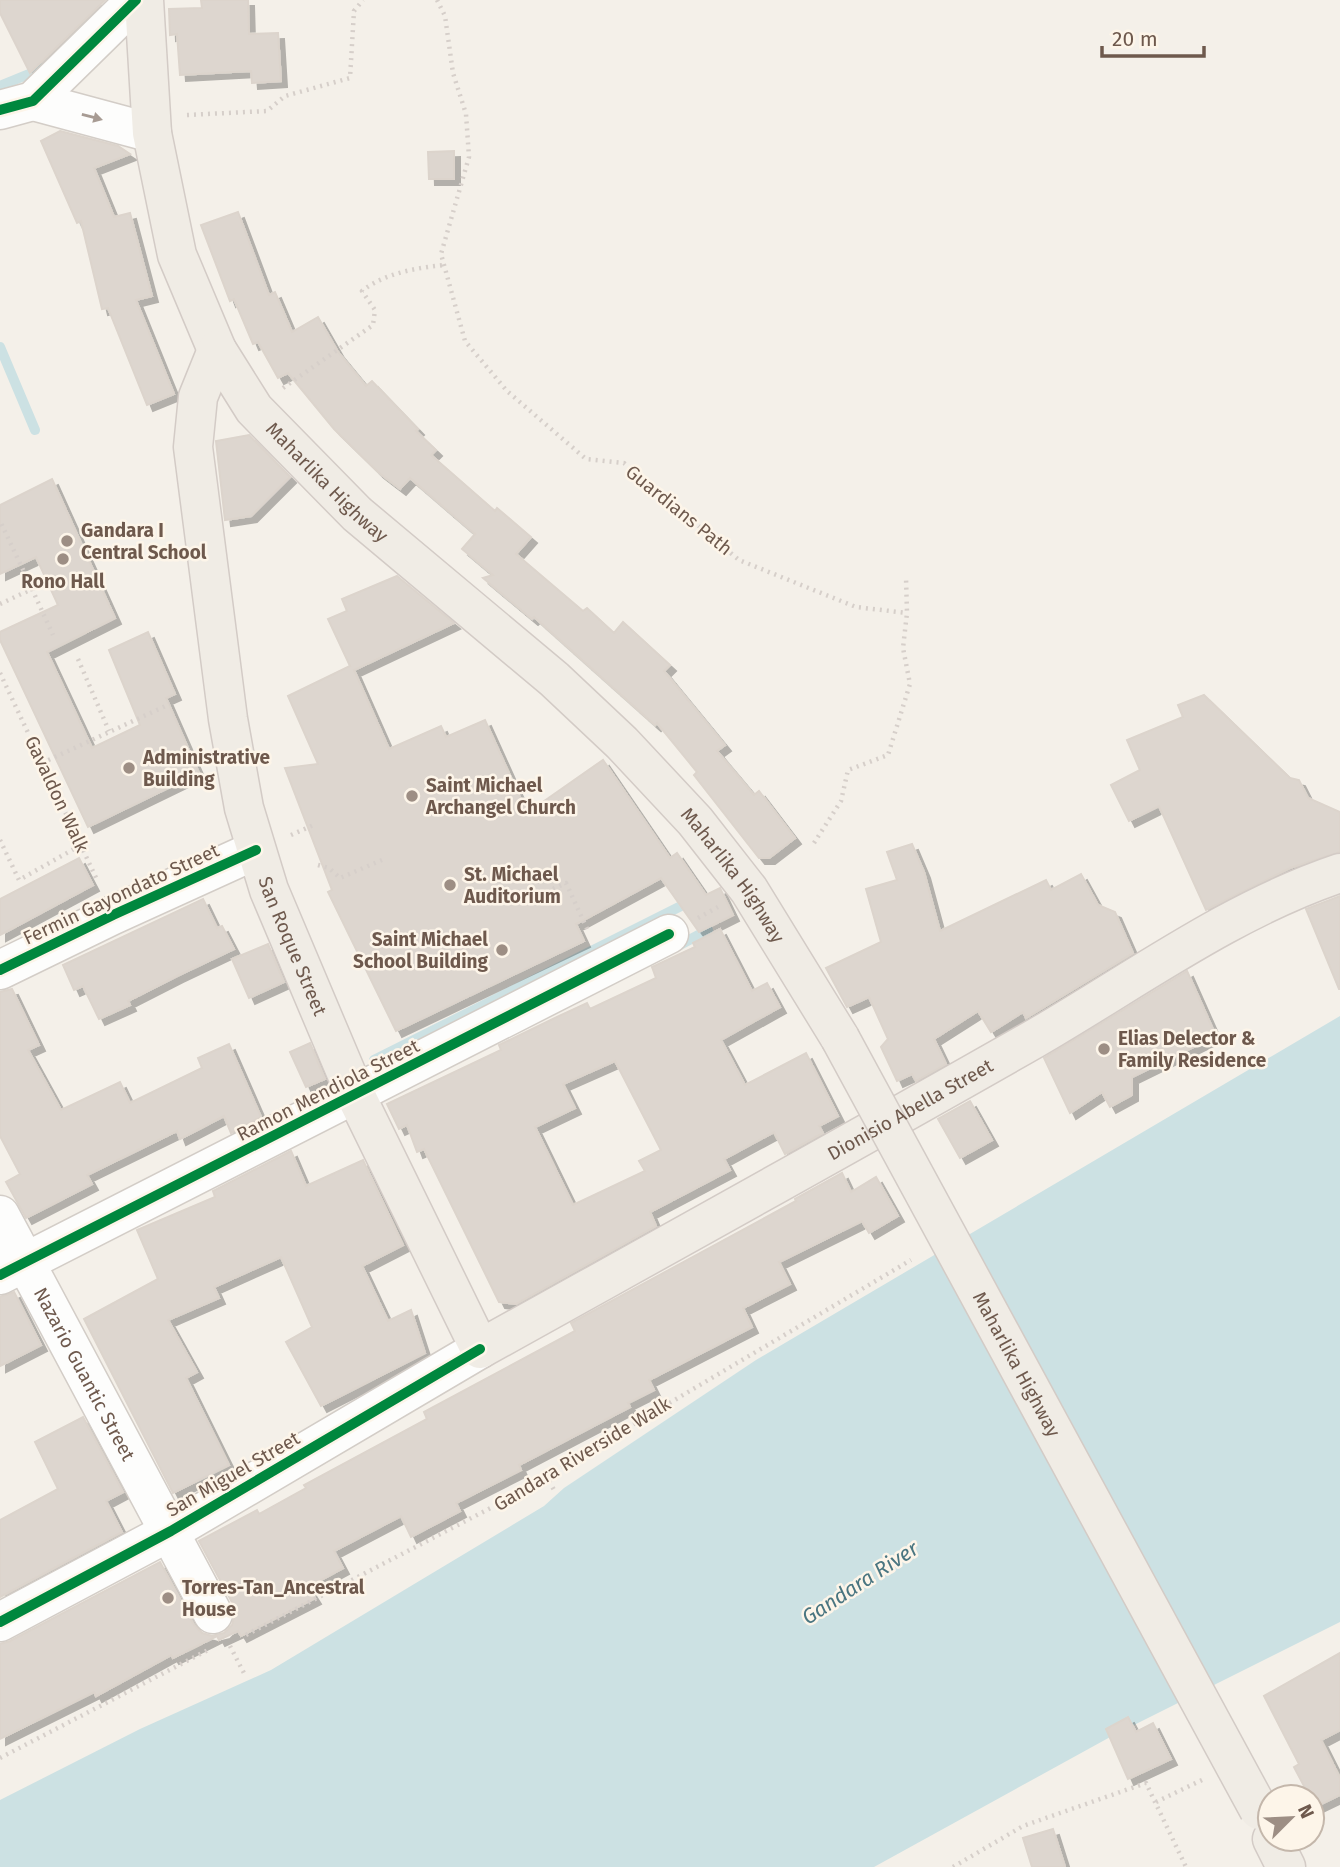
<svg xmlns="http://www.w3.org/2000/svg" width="1340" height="1867" font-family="'Fira Sans',sans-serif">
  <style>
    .water { fill: #cce1e3 }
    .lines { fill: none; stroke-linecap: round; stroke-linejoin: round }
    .stream { stroke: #cce1e3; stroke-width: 10 }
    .building { fill: #ddd6cf; stroke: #dcd4cc; stroke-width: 2; fill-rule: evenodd; filter: url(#shadow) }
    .minor-casing { stroke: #d3cdc7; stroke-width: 41 }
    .major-casing { stroke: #d3cbc6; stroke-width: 41 }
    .path { stroke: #d6cfca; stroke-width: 4.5; stroke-dasharray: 2 5; stroke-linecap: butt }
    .minor { stroke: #fdfdfc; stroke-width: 38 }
    .major { stroke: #f0ece5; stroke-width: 38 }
    .major-bridge-casing { stroke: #d3cbc6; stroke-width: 41; stroke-linecap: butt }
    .major-bridge { stroke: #f0ece5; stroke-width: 38 }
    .cycleway-casing { stroke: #fdf5e9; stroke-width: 15 }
    .cycleway { stroke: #00873e; stroke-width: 10 }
    .oneway { fill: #a79b93 }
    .poi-dot { fill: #9d8e84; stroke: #fdf5e9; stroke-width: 2.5 }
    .labels { text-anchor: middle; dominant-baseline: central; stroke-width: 5; stroke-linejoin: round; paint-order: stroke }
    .street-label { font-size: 19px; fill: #6e594d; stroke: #fdf5e9 }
    .poi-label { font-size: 19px; font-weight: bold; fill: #6e594d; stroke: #fdf5e9; text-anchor: start }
    .water-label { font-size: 21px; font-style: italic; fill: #497580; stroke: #fdf5e9 }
  </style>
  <defs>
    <filter id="shadow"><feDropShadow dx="6" dy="6" stdDeviation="0" flood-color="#0004"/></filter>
  </defs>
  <rect width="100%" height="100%" fill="#f4f0e9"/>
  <!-- water -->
  <path class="water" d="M1340,1016V1622L1112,1736L874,1867H0V1800L140,1729L271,1670L544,1506L564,1488L756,1360Z"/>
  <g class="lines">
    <!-- stream -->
    <path class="stream" d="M0,86L46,67
      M0,347L35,430
      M674,948L708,930
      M374,1060L693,900"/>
  </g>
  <!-- building -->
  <path class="building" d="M0,0H105L30,73L0,13Z
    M201,0H248L249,34L278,33L281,81L252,83L251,71L180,75L177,34L170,35L169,9L202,8Z
    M60,131L118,146L130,154L94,168L114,217L130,213L152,296L136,300L174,394L147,405L108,308L102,309L81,221L77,223L41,141Z
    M454,151V179H429L428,152Z
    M238,212L269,295L275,292L292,332L318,317L338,352L366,386L372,381L418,429L416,431L436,450L431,455L495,511L497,508L531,537L516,554L583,611L587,608L614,633L623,622L670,665L664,671L725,745L717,751L754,795L759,791L795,838L769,858H759L694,775L697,772L657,723L655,725L534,617L532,619L483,578L493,575L462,549L475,534L410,478L400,489L378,472L334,429L288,373L278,378L258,342L253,344L234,299L230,301L201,225Z
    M249,435L290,477L251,516L225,520L216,441Z
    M52,479L115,618L47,652L92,748L140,725L109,650L148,632L175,694L166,698L199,773L88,827L0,640V632L58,605L36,557L0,574V505Z
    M397,576L454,623L354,670L389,749L441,726L446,737L485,720L527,813L603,760L670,858L677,853L706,895L720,888L733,915L699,932L661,878L576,924L584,941L396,1031L328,892L332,890L285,768L318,764L288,696L350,666L328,619L347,611L342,599Z
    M1204,695L1290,778L1299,780L1308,798L1340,812V852L1290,868L1206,910L1159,806L1129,821L1111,785L1140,770L1127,740L1183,717L1178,705Z
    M912,844L924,872L940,931L1046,880L1051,890L1081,874L1098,905L1115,912L1133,953L1026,1018L1023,1012L991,1032L978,1011L934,1039L946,1064L916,1081L912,1074L897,1081L881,1047L888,1039L869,997L847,1007L826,968L881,942L866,889L897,880L887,852Z
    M79,858L93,885L0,935V899Z
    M1340,896V989H1339L1306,909Z
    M203,899L217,928L222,926L234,949L177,976L128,1001L130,1005L99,1019L83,986L74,990L63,965Z
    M720,929L752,991L767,983L780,1007L721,1040L745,1085L806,1053L838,1116L819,1126L823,1133L785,1154L774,1132L724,1159L730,1170L650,1212L656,1226L516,1304L499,1302L424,1149L417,1152L407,1125L399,1129L387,1104L501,1050L499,1045L557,1017L587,1003L590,1009L656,978L652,967L695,947L693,943ZM615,1061L661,1150L639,1161L645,1171L573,1205L535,1127L575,1108L563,1084Z
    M268,944L284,982L249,998L232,959Z
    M1187,971L1216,1036L1132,1077V1095L1110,1107L1102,1092L1070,1113L1044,1058Z
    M12,989L39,1045L28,1050L61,1110L120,1082L130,1103L202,1068L198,1058L229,1044L261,1117L231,1133L224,1116L180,1139L177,1131L87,1175L92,1184L26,1218L6,1182L20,1174L0,1136V992Z
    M310,1043L325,1079L306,1087L290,1052Z
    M970,1101L992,1140L960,1158L938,1119Z
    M291,1151L306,1186L363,1160L403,1245L362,1266L388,1321L411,1310L425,1353L321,1406L286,1342L312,1327L281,1257L214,1287L219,1298L168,1320L197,1372L186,1378L229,1465L173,1493L84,1319L158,1279L137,1230L215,1197L213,1191Z
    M842,1173L851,1192L876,1177L898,1216L869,1233L862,1221L779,1262L790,1284L743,1308L752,1327L649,1380L654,1390L628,1403L630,1407L519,1465L521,1470L456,1503L460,1511L411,1537L401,1516L334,1551L343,1568L308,1587L315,1598L241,1636L238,1631L219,1640L217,1636L173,1658L171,1655L96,1696L94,1692L0,1739V1644L10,1641L160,1562L194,1625L202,1633L212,1636L224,1633L232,1625L235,1614L233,1604L199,1541L257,1510L259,1514L306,1488L304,1485L427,1419L424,1412L575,1331L571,1323L796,1201L795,1199Z
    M14,1292L41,1345L0,1366V1297Z
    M83,1417L123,1492L106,1501L122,1532L0,1597V1520L58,1489L35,1442Z
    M1340,1653V1730L1321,1740L1340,1778V1795L1315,1807L1294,1767L1299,1764L1264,1696Z
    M1128,1717L1136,1732L1153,1723L1171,1759L1128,1779L1106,1729Z
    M1053,1829L1065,1867H1032L1023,1838Z"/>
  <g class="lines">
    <!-- minor casing -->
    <g class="minor-casing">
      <g id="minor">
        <path d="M33,101L152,133"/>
        <path d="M0,110L33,101L136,0"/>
        <path d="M0,970L113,915L256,850"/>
        <path id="s1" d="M0,1215L213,1614"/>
        <path d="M0,1275L669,934"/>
        <path d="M0,1622L171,1531L480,1349"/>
      </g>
    </g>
    <!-- major casing -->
    <g class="major-casing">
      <g id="major">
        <path id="s2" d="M144,0L152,133L177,255L217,350L254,409L357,514L554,679L622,743L695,821L749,890L840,1038"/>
        <path id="s3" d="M217,350L198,397L193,447L228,719L244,808L269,890L356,1096L480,1349C665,1246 850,1144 1034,1039C1134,981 1230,910 1340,873"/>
        <path d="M1272,1839L1286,1867"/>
      </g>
    </g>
    <!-- path -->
    <path class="path" d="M437,0L445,16L453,73L466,114L469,157L441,254L465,341L507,391L586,459L624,463L739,560L856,607L907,613
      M187,115L267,111L285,96L350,78L354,11L363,0
      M283,388L373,325L375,310L362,291C385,273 416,268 444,265
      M32,589L53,635
      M0,604L32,589L1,523
      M78,659L109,731
      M0,673L98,882
      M42,763L170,704
      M291,835L316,824
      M0,840L19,880L81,845
      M814,843L841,801L848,770L888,755L910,684L903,648L907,613L906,577
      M318,865L329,868L340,878L382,860
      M553,889L566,883L589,933
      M698,918L718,907
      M546,1475L554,1490
      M246,1635L504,1501L911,1260
      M230,1646L246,1677
      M0,1758L208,1650
      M1156,1802L1202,1780
      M953,1867L1023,1826L1146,1783L1186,1867"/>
    <!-- minor -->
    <use href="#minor" class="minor"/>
    <!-- major -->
    <use href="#major" class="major"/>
    <!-- major-bridge casing -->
    <g class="major-bridge-casing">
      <g id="major-bridge">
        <path id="s4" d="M840,1038L1259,1810"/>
      </g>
    </g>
    <!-- major-bridge -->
    <use href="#major-bridge" class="major-bridge"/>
    <!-- cycleway casing -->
    <g class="cycleway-casing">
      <path id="cycleway" d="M0,110L33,101L136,0
        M0,970L113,915L256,850
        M0,1275L669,934
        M0,1622L171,1531L480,1349"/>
    </g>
    <!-- cycleway -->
    <use href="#cycleway" class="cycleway"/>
  </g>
  <!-- one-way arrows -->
  <defs><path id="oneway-solid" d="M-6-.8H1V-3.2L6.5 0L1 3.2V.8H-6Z" transform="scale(1.75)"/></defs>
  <use class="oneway" href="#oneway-solid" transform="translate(92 117) rotate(15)"/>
  <!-- markers -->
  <g class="poi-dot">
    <circle cx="67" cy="541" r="7"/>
    <circle cx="63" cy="559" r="7"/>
    <circle cx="129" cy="768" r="7"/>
    <circle cx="412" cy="796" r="7"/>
    <circle cx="450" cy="885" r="7"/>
    <circle cx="502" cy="950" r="7"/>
    <circle cx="1104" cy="1049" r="7"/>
    <circle cx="168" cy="1598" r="7"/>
  </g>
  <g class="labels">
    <!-- street labels -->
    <g class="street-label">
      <text stroke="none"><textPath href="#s2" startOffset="534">Maharlika Highway</textPath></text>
      <text transform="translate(679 510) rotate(39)">Guardians Path</text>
      <text transform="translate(57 794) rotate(65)">Gavaldon Walk</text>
      <text stroke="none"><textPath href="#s2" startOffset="1101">Maharlika Highway</textPath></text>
      <text transform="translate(121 894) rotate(-25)">Fermin Gayondato Street</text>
      <text stroke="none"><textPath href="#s3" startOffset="612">San Roque Street</textPath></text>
      <text transform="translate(328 1090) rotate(-27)">Ramon Mendiola Street</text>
      <text stroke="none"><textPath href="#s3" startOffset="1549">Dionisio Abella Street</textPath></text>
      <text stroke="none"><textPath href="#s4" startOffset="371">Maharlika Highway</textPath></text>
      <text stroke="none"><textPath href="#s1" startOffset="180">Nazario Guantic Street</textPath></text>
      <text transform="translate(582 1454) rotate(-31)">Gandara Riverside Walk</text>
      <text transform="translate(233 1474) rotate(-30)">San Miguel Street</text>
    </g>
    <!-- poi labels -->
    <g class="poi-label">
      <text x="81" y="530">Gandara I<tspan x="81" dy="22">Central School</tspan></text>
      <text x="63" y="581" text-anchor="middle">Rono Hall</text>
      <text x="143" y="757">Administrative<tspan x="143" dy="22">Building</tspan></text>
      <text x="426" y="785">Saint Michael<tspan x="426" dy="22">Archangel Church</tspan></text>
      <text x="464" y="874">St. Michael<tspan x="464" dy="22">Auditorium</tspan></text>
      <text x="488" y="939" text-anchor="end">Saint Michael<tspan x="488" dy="22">School Building</tspan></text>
      <text x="1118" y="1038">Elias Delector &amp;<tspan x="1118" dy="22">Family Residence</tspan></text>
      <text x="182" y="1587">Torres-Tan_Ancestral<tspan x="182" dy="22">House</tspan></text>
    </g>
    <!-- water labels -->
    <g class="water-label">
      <text transform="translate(860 1583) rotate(-33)">Gandara River</text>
    </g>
  </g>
  <!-- north arrow -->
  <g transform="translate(1291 1818) rotate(66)"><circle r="33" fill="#fdf5e9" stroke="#c4b7ab" stroke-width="2"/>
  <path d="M0-5L12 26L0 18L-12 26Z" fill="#9d8e84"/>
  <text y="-10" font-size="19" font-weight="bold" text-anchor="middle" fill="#6e594d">N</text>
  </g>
  <!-- scale -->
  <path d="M1102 46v10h102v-10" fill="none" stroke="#6e594d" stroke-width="3.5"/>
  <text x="1112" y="46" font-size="21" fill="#6e594d" stroke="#fdf5e9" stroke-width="5" paint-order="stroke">20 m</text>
</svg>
